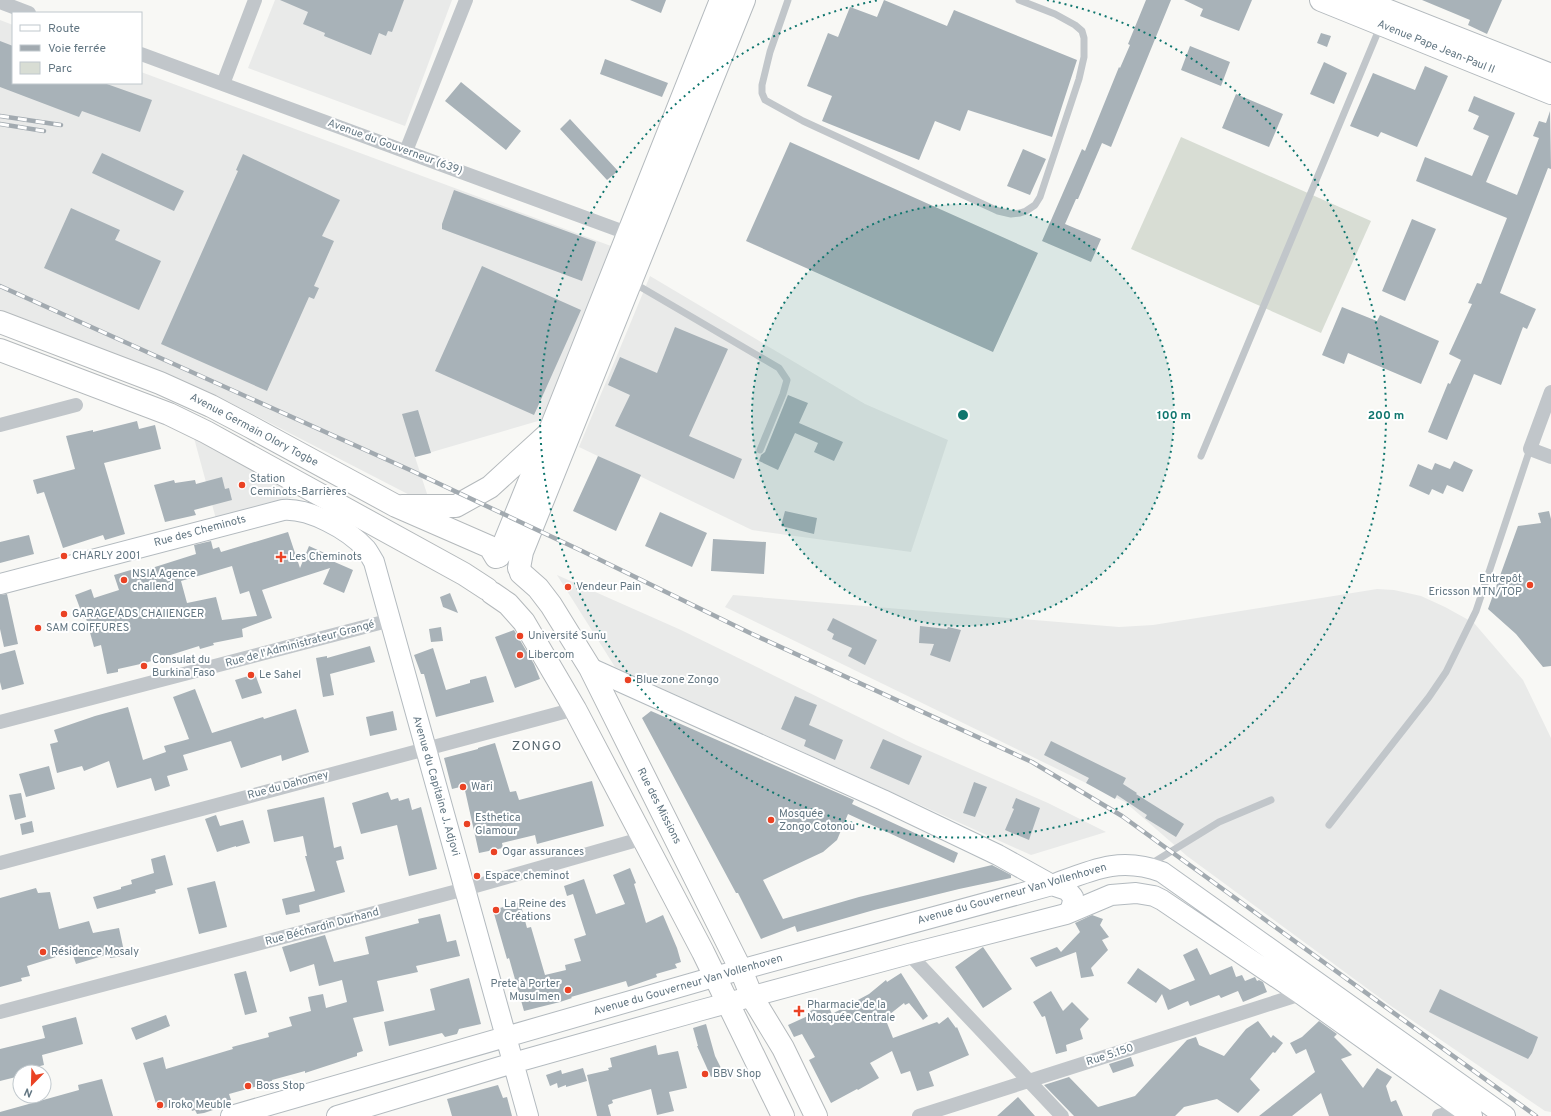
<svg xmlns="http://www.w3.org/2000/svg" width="1551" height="1116" font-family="Overpass,sans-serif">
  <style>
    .built { fill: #e9eae9 }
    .green { fill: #d8ddd4 }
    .building { fill: #a8b2b8; fill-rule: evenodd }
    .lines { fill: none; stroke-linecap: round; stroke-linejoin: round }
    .secondary-casing { stroke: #b3babf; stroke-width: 22 }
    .primary-casing { stroke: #b4babe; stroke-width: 24 }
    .highway-casing { stroke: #b4b9bc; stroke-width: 24 }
    .lane { stroke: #c1c6ca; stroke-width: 7 }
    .street { stroke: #c1c6ca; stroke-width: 14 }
    .secondary { stroke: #fff; stroke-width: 20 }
    .primary { stroke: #fff; stroke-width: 22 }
    .highway { stroke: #fff; stroke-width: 22 }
    .rail-casing { stroke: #a2aab0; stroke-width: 4.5 }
    .rail { stroke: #fff; stroke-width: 3; stroke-dasharray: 9; stroke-linecap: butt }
    .ring { fill: none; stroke: #0f766e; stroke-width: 2; stroke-dasharray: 2 4 }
    .poi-dot { fill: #ea4224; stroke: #fff; stroke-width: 1.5 }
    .labels { text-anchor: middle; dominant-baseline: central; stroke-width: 4; stroke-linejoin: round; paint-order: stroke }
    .street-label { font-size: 11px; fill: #627682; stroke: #fff }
    .poi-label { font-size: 11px; fill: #627682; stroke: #fff; text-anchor: start }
    .quarter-label { font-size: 13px; letter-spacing: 1px; fill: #54646c; stroke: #fff }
    .centre { fill: #0f766e; stroke: #fff; stroke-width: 2 }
    .ring-label { font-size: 12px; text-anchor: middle; font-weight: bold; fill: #0f766e; stroke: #fff; stroke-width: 4; stroke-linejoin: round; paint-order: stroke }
  </style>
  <rect width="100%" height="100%" fill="#f8f8f5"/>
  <!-- built -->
  <path class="built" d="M275,0H452L405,126L248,68Z
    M0,20L13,25V83H141V72L611,246L545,419L415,457L431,506L229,402L192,386L157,370L0,310Z
    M650,276L865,404L948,440L911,552L752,530L579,447Z
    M194,438L298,496L216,519Z
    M557,575L681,630L916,745L1048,803L1106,832L1031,855L615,667Z
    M1377,589L1394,590L1421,596L1445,607L1474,623L1523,680L1551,738V1112L1545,1111L1391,1006L1187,856L1125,802L725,607L733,595L1119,627L1153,625Z"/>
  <!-- green -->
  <path class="green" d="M1181,137L1371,221L1321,333L1131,249Z"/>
  <!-- building -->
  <path class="building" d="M280,0H404L392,32L388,31L386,36L379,33L371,55L324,36L325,33L303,24L308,12Z
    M630,0H666L661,13Z
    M884,0L947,26L954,10L1077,60L1052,137L968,110L960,131L935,121L919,160L822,121L832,96L807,86L828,33L838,37L850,7L877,17Z
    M1146,0H1171L1111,147L1102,143L1078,199H1076L1065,224L1101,239L1091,262L1042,241L1082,149L1085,151L1119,67L1120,68L1130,45L1128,44Z
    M1184,0H1252L1239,31L1200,16L1203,9Z
    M1422,0H1502L1487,34L1468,25L1470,20Z
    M1321,33L1331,36L1327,47L1317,43Z
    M0,41L13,46V83H104L152,100L140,132L82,111L79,117L0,87Z
    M1190,46L1230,62L1221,86L1181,70Z
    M605,59L668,83L662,97L600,74Z
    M1324,62L1347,73L1334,104L1310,94Z
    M1425,66L1448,76L1417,147L1381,132L1378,137L1350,126L1373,73L1415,90Z
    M461,82L521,131L506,150L445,101Z
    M1236,94L1283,114L1269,147L1222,128Z
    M1474,96L1515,113L1486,182L1517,195L1539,138L1533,136L1539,121L1546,123L1550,111L1551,169L1548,168L1500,293L1536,309L1527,329L1523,327L1501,385L1474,374L1447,440L1428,432L1448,383L1450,384L1461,360L1449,354L1472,304L1468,303L1477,283L1481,284L1507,218L1416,181L1425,157L1472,176L1489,136L1473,129L1479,116L1468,111Z
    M570,119L618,171L607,180L560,129Z
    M790,142L1038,253L993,352L746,241Z
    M1023,149L1046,159L1030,195L1007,186Z
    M102,153L184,191L174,211L92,173Z
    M243,154L340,200L322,236L334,241L314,286L319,288L314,299L309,297L267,391L161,344L238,171L236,170Z
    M454,190L596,242L582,281L442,229V224Z
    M71,208L120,230L115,240L161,261L139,310L44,268Z
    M1412,219L1436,229L1405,301L1382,291Z
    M482,266L581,310L534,415L435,371Z
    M1342,307L1377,321L1380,315L1439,341L1421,384L1348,353L1344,364L1322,355Z
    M675,327L728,349L689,436L742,459L734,479L615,426L630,395L608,385L620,357L657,373Z
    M788,395L808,403L799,423L843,442L834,461L814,452L818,443L795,433L778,470L759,461L761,455L765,452Z
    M418,410L431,453L415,457L402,414Z
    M137,421L139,429L155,425L161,449L104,463L125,534L105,540L103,535L63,548L44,492L37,494L33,480L75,469L66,436L93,430V432Z
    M598,456L641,475L616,531L573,511Z
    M1454,461L1473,470L1463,492L1447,485L1443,494L1432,489L1429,495L1409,486L1418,464L1432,470L1435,463L1450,469Z
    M222,477L225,489L229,488L232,500L194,510L196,515L165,522L154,485L174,480L175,483L195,480L196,484Z
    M785,511L817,518L814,534L781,526Z
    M1549,511L1551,519V666L1543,667L1516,634L1488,609L1518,526L1541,523L1538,513Z
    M660,512L707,533L692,567L645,546Z
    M288,532L300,568L309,546L331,556L330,560L353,570L344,593L323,584L330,568L262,590L272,618L242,629L243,637L213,643L214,645L200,649L199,646L145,663L118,669V672L107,674L101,645L94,647L86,618L84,619L75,595L91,589L94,598L119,590L114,575L134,569L136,573L196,554L194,545L211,541L213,549L219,547L221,552ZM232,566L240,594L249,591L257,616L222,620L216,597L187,603L181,581Z
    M29,535L34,554L0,563V542Z
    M713,539L766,542L764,574L711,571Z
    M450,593L458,613L443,607L440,597Z
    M7,594L18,644L4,647L0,629V595Z
    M833,618L877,640L865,665L848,656L852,648L832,639L834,634L827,630Z
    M920,626L947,629L948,627L961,630L950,662L930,655L934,644L919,643Z
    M441,627L443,641L431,642L429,629Z
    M514,630L534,664L540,679L515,688L495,637Z
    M370,646L375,662L330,674L334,695L323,697L316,658L327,656V658Z
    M433,648L446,690L470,683V680L486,676L494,702L436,717L424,674H421L414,655Z
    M15,650L24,684L2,690L0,682V654Z
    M255,674L262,693L242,699L235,680Z
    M195,689L212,733L263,717L264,719L296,709L309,752L282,761L281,755L241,768L231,741L183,755L188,770L167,776L170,786L155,791L151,778L117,788L109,761L84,771L82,766L57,773L50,744L58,742L54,730L95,716L128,707L143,760L166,752L164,746L189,739L173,697Z
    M795,696L817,705L809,725L843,740L835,760L804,746L806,740L781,729Z
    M393,711L397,730L370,736L366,717Z
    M651,711L854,800L852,804L958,853L954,863L848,814L837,840L823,852L763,880L783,919L859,897L992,865L1011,875V878L959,889L874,910L797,932L795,926L761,939L738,893H736L642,718Z
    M883,739L922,756L909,785L870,768Z
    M1051,741L1126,778L1123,784L1137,793L1136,794L1184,824L1176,837L1145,818L1147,815L1117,795L1115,799L1086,783L1089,778L1044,755Z
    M495,743L510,792L516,791L519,800L592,781L604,826L537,844L535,835L502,843L503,848L479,853L464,786L452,789L444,758L478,749V748Z
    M49,766L55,789L26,797L19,774Z
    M974,782L987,787L975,817L963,813Z
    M388,792L391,800L398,798L399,801L409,798L412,810L421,807L437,869L409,876L397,825L361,834L352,803Z
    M21,793L26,817L15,820L9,795Z
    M324,797L334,848L341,846L344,859L336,861L345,892L299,905L300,912L286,915L282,899L315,891L305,856H307L303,836L274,842L267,810Z
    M1016,798L1040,808L1029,840L1005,830L1014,809L1012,808Z
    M216,815L220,826L243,820L250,843L236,847V846L217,852L205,819Z
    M32,821L34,832L22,835L20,824Z
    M165,855L173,885L155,890L156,893L97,909L93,897L121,889V887L132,884L131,880L154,873L151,859Z
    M630,868L636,883L634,884L646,923L663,915L677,948L681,962L675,964L677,968L656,974L657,977L628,987L626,981L571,997L572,998L560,1002L524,1011L509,958L507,959L493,910L520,902L527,928L531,927L545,975L566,970L565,965L581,961L574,939L586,935L573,894L567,896L564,886L584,879L596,914L625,904L613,875Z
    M215,881L227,927L199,934L187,888Z
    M36,888L38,893L50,892L59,929L89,921L93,933L119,928L125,956L110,958L109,954L76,964L72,952L27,966L30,976L21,978L22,981L0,987V898Z
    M440,914L447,942L456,940L460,956L416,966L418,972L377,981L384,1011L353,1018L363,1051L357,1053V1056L305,1073V1071L272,1080V1082L229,1094L231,1100L224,1102L225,1106L204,1113L197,1114L195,1110L192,1111L188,1100L158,1110L143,1063L163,1057L166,1069L233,1049L232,1047L269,1037L268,1033L292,1026L289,1017L311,1011L308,997L323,994L326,1008L347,1002L342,980L319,986L314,964L290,972L282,947L325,935L334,962L369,954L365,937L419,923L418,919Z
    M1092,915L1103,919L1100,925L1109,937L1102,940L1108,950L1091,968L1094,976L1081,978L1076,952L1036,967L1030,958L1057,947L1061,952L1080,932L1075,923Z
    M983,947L1012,989L983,1008L955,967Z
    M1197,948L1210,975L1232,966L1236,977L1242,975L1245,981L1255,977L1257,981L1259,980L1263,982L1267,992L1243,1002L1238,991L1221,998L1219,995L1190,1006L1188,1001L1168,1010L1162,994L1156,1003L1127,983L1138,968L1170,990L1195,980L1183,955Z
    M246,971L257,1012L245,1015L234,974Z
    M901,973L928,1016L923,1020L909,1003L905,1005L904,1003L885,1018L893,1038L937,1022L939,1024L948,1017L956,1028L957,1027L969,1055L929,1072L934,1086L917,1091L910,1071L901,1074L892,1051L870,1063L879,1078L858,1090L857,1089L831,1103L809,1060L815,1057L802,1034L794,1037L788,1025L810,1015L808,1012L827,1003L832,1014L869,994L886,980L887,982Z
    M469,978L481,1024L459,1029L457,1034L445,1037L442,1033L389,1046L384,1022L435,1010L430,989Z
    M1440,989L1538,1037L1532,1053L1528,1059L1429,1012Z
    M1051,991L1063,1011L1072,1002L1089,1019L1080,1029L1083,1039L1066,1045L1067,1051L1056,1054L1045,1016L1042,1017L1033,1002Z
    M166,1015L170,1026L136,1040L131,1028Z
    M76,1017L83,1044L42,1055L44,1065L25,1070V1072H20V1076L0,1081V1049L45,1038L42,1026Z
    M1258,1021L1271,1038L1273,1035L1283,1043L1275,1053L1273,1052L1250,1079L1260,1090L1238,1113L1217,1099L1184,1107L1175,1116H1074L1044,1085L1069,1077L1098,1107L1135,1096L1187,1040L1196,1037L1199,1045L1224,1056L1246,1029Z
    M1319,1021L1337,1034L1334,1037L1352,1055L1341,1059L1363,1088L1377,1068L1392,1077L1386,1086L1391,1102L1396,1100L1403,1116H1329L1321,1093L1292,1116H1259L1315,1072L1306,1049L1296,1054L1290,1043L1302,1037Z
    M706,1024L715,1056L723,1072L711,1077L697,1046H698L693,1028Z
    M656,1045L658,1055L678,1051L687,1088L669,1092L674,1111L657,1115L651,1089L612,1100L613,1103L608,1105L611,1116H597L587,1075L609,1070L608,1068L612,1067L610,1058Z
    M1131,1057L1134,1066L1113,1073L1109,1064Z
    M583,1068L587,1081L566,1087V1085L558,1088L557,1083L550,1086L546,1075L561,1070L562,1074Z
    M102,1079L113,1116H0V1112L79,1090L78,1085Z
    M498,1085L503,1098L507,1097L512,1116H452L447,1099Z
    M1018,1097L1035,1116H997Z"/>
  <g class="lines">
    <!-- secondary casing -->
    <g class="secondary-casing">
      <path id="secondary" d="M0,584L283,510C309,508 348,529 366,549C369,553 371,557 374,562L528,1116
        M590,668L883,800L998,855L1052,885L1067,890L1073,897V901L1071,909L1066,914
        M231,1116L714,977L1052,885C1092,870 1120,856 1162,872L1505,1116
        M337,1116L513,1063L698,1011L909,954L1066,914L1111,895L1136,893L1154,896L1162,900L1301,994L1472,1116"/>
    </g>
    <!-- primary casing -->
    <g class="primary-casing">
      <path id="primary" d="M1321,0L1551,93
        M1361,0L1551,75
        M499,556L549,433L721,0
        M519,568L522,552L744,0"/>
    </g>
    <!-- highway casing -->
    <g class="highway-casing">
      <path id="highway" d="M0,322L160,383L211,406L249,426L396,506L490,547L496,557
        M0,350L169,414L206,432L464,574L487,589
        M402,506H456L490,487L549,433
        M521,573L538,588L551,605L590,668L741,970L752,997L783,1048L816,1116
        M492,593L508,604L524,622L575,709L703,952L783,1116"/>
    </g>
    <!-- lane -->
    <path class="lane" d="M788,0L770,52L762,85V93L765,100L803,121L998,211L1011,214L1020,213L1026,211L1035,205L1040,197L1079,79L1084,57V38L1082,31L1075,25L1055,14L1019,0
      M632,282L779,368L787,380L783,394L760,450
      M1201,456L1380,27
      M1329,825L1429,697L1446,672L1476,611L1530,449
      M1149,865L1219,822L1271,800"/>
    <!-- street -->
    <path class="street" d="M0,2L29,13
      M141,54L635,236
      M223,84L255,0
      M406,151L466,0
      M1551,392L1530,449L1551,457
      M0,425L76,405
      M0,722L391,620
      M0,863L575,709
      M909,954L1062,1116
      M0,1012L465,889L644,838
      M919,1116L1301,994
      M1439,1116L1462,1109"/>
    <!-- secondary -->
    <use href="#secondary" class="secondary"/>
    <!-- primary -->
    <use href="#primary" class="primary"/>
    <!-- highway -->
    <use href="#highway" class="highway"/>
    <!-- rail casing -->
    <g class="rail-casing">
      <path id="rail" d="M0,116L61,125
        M0,124L44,131
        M0,286L410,470L582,551L750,633L1032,762L1122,816L1536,1116"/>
    </g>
    <!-- rail -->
    <use href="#rail" class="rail"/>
  </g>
  <!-- distance rings -->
  <circle cx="963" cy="415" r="211" fill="#0f766e" fill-opacity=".12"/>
  <g class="ring">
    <circle cx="963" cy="415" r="211"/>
    <path d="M1047 0A423 423 0 1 1 879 0"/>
  </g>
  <!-- markers -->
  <g class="poi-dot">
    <circle cx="242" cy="485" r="4"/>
    <circle cx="64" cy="556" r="4"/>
    <path d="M279 551h4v4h4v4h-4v4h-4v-4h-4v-4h4z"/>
    <circle cx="124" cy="580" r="4"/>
    <circle cx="1530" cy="585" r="4"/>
    <circle cx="568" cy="587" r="4"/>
    <circle cx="64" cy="614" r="4"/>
    <circle cx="38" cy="628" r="4"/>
    <circle cx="520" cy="636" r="4"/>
    <circle cx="520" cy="655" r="4"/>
    <circle cx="144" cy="666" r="4"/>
    <circle cx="251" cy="675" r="4"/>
    <circle cx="628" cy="680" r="4"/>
    <circle cx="463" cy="787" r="4"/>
    <circle cx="771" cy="820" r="4"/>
    <circle cx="467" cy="824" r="4"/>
    <circle cx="494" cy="852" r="4"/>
    <circle cx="477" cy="876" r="4"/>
    <circle cx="496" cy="910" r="4"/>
    <circle cx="43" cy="952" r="4"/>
    <circle cx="568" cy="990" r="4"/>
    <path d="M797 1005h4v4h4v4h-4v4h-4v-4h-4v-4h4z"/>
    <circle cx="705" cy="1074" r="4"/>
    <circle cx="248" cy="1086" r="4"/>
    <circle cx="160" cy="1105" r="4"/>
  </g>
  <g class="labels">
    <!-- street labels -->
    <g class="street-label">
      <text transform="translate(1436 47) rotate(22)">Avenue Pape Jean-Paul II</text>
      <text transform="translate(395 147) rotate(20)">Avenue du Gouverneur (639)</text>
      <text transform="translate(254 430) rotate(28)">Avenue Germain Olory Togbe</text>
      <text transform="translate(200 531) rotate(-15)">Rue des Cheminots</text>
      <text transform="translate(300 644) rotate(-15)">Rue de l'Administrateur Grangé</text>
      <text transform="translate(288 785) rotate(-15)">Rue du Dahomey</text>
      <text transform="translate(436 786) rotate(74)">Avenue du Capitaine J. Adjovi</text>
      <text transform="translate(659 806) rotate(63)">Rue des Missions</text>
      <text transform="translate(1012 894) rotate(-16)">Avenue du Gouverneur Van Vollenhoven</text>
      <text transform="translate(322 927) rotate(-15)">Rue Béchardin Durhand</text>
      <text transform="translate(688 985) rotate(-16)">Avenue du Gouverneur Van Vollenhoven</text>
      <text transform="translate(1110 1055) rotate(-18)">Rue 5.150</text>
    </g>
    <!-- poi labels -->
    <g class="poi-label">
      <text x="250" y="479">Station<tspan x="250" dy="13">Ceminots-Barrières</tspan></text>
      <text x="72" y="556">CHARLY 2001</text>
      <text x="289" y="557">Les Cheminots</text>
      <text x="132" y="574">NSIA Agence<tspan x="132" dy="13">challend</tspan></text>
      <text x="1522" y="579" text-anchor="end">Entrepôt<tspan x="1522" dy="13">Ericsson MTN/TOP</tspan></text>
      <text x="576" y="587">Vendeur Pain</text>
      <text x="72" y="614">GARAGE ADS CHAIIENGER</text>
      <text x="46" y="628">SAM COIFFURES</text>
      <text x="528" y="636">Université Sunu</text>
      <text x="528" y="655">Libercom</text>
      <text x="152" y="660">Consulat du<tspan x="152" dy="13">Burkina Faso</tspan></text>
      <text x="259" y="675">Le Sahel</text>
      <text x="636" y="680">Blue zone Zongo</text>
      <text x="471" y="787">Wari</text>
      <text x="779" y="814">Mosquée<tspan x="779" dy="13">Zongo Cotonou</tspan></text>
      <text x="475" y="818">Esthetica<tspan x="475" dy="13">Glamour</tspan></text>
      <text x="502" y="852">Ogar assurances</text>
      <text x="485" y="876">Espace cheminot</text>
      <text x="504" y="904">La Reine des<tspan x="504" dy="13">Créations</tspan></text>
      <text x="51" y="952">Résidence Mosaly</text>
      <text x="560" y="984" text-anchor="end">Prete à Porter<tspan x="560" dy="13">Musulmen</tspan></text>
      <text x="807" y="1005">Pharmacie de la<tspan x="807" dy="13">Mosquée Centrale</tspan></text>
      <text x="713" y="1074">BBV Shop</text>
      <text x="256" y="1086">Boss Stop</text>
      <text x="168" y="1105">Iroko Meuble</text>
    </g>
    <!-- quarter labels -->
    <g class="quarter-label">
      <text x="537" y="747">ZONGO</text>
    </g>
  </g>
  <circle cx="963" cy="415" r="6" class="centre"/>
  <g class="ring-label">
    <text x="1174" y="419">100 m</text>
    <text x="1386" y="419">200 m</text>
  </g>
  <!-- legend -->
  <rect x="12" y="12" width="130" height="72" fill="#ffffff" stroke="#c0c8cd"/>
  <rect x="20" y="25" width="20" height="6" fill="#ffffff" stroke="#c0c8cd"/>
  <text x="48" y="32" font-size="12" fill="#627682">Route</text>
  <rect x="20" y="45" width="20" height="6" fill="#a2aab0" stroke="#c0c8cd"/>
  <text x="48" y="52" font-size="12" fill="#627682">Voie ferrée</text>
  <rect x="20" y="62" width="20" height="12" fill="#d8ddd4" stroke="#c0c8cd"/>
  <text x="48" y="72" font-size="12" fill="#627682">Parc</text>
  <!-- north arrow -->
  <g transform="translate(32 1084) rotate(203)"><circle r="19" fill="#ffffff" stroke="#c0c8cd"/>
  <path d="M0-3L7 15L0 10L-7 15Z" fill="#ea4224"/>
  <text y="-6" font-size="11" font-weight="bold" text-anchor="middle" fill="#627682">N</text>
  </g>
</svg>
